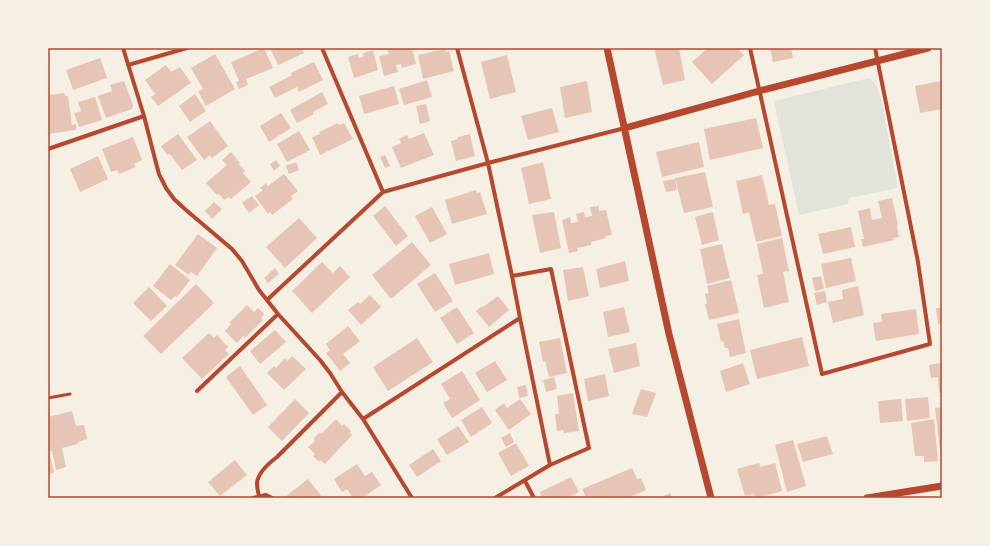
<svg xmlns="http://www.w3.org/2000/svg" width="990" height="546" font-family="'Fira Sans Condensed',sans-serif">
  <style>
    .green { fill: #e2e4dc }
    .building { fill: #e6c5b7 }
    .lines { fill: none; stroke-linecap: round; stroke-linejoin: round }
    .service { stroke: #b5482f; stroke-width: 3 }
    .minor { stroke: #b5482f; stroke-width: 4 }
    .tertiary { stroke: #b5482f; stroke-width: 7 }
    .neatline { fill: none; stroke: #b5482f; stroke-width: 1.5 }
  </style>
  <rect width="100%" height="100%" fill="#f6efe4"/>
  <!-- green -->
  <path class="green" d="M869,78L876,84L881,98L898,188L849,198L848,204L799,215L774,101Z"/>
  <!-- building -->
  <path class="building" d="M264,48L273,68L246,79L248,85L239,89L236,82L239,81L231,62Z
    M270,48H302L304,53L278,65Z
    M390,48H412L416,64L402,68L401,64L396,65L398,72L384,76L379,56L389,54L387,49Z
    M654,48H679L685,80L663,85Z
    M708,48H737L744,55L712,84L692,62Z
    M770,48H791L793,58L773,62Z
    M445,49L446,52L449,51L454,71L423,79L418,55Z
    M373,50L378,70L354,78L348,57L358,54L359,58L364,56L363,53Z
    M215,54L235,89L206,106L198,91L203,89L191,68Z
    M507,55L516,92L490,99L481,62Z
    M100,58L107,78L73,90L66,70Z
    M314,62L323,80L299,92L297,87L275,98L269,87L292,75L291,73Z
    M166,65L171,72L180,67L191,83L158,106L151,97L155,94L145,80Z
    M427,80L432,97L404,105L399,89Z
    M124,81L133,105L132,109L106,118L98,96L112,91L110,85Z
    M587,81L592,112L565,118L560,87Z
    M941,81L942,109L920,113L915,86Z
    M394,86L399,104L364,114L359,96Z
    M322,92L328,104L313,112L314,114L297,123L290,110Z
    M64,93L65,96H68L72,125L76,124V130L48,134V95Z
    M195,94L206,111L190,122L179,106Z
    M95,97L102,120L79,127L74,113L81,111L78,102Z
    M426,104L430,121L420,124L416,106Z
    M552,108L559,132L528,140L521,116Z
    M281,113L291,128L269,142L260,126Z
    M756,118L763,148L710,160L704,129Z
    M210,121L228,146L212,158L210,155L204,160L187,137Z
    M338,123L339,125L344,123L353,139L320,155L312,137L320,134L319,132Z
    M299,131L310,150L287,162L277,144Z
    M424,133L434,155L401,168L392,147L401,143L399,139L407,135L409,139Z
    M178,134L197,160L182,170L170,154L167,155L161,146Z
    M470,134L475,156L456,161L451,141L458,139V137Z
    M133,137L142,160L134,164L136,167L119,174L117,170L111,172L102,149Z
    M699,142L704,167L662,177L656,152Z
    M231,152L240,163L239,164L245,171L243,173L251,182L231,199L229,197L224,200L219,194L217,195L206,183L227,165L222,160Z
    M385,155L390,166L385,168L380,157Z
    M98,156L108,179L80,192L70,169Z
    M276,160L280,166L274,171L270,164Z
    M296,162L299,170L289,174L286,166Z
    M543,162L551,199L529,204L521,168Z
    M705,172L713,207L684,213L675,178Z
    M284,174L298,191L291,196L293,199L272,215L270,212L268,214L255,196L263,190L260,188L266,183L268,186Z
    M762,175L769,205L775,204L782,236L756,242L749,212L743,214L736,181Z
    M675,179L677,190L666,192L663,181Z
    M476,190L477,193L480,192L487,214L452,224L445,200Z
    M252,196L259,205L249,213L242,203Z
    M892,198L898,225L897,226L899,237L893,238L894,240L863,247L861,239H864L858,211L870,208L872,220L882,218L878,201Z
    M214,202L222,209L212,219L205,211Z
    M385,206L408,236L396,246L373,216Z
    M599,206V211L606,210L612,235L605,236L606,238L591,242V245L577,248L578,251L569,253L562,220L570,217L571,223L578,222L576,214L584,212L585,217L592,216L590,207Z
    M432,207L447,234L430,243L415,216Z
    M554,212L561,248L540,253L532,215Z
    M713,212L719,240L702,245L695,217Z
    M299,218L317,238L285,268L266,247Z
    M851,227L855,247L823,254L818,234Z
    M198,234L217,248L197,276L191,272L189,275L175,265Z
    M782,238L789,271L783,272L789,302L764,308L757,275L763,274L757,244Z
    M412,242L431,265L391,299L372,275Z
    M722,244L730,278L707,284L700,249Z
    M489,253L494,274L455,285L449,264Z
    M851,258L856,281L826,288L821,264Z
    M625,261L629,281L600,288L596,269Z
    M322,262L333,273L340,266L350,277L312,313L292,291Z
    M170,264L190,280L177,297L175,296L171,300L153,286Z
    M583,267L589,296L568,301L563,270Z
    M275,268L279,274L268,283L264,278Z
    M435,273L453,301L435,312L417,284Z
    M821,276L824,289L815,291L812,278Z
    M731,280L739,313L709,320L705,304L707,303L705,294L709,293L707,286Z
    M196,284L214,303L161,354L143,336Z
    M858,286L864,315L833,323L828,302L843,299L842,290Z
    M149,287L167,306L151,321L133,303Z
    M825,291L827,302L817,305L814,293Z
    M370,295L381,307L361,325L348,310L358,302L360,304Z
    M498,296L509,310L489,327L476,311L482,306L483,307Z
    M247,305L254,312L258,308L264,314L261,318L263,320L245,338L243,336L237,343L225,331L231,324L229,323Z
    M457,307L474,333L457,344L440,318Z
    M624,307L630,332L608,337L603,312Z
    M936,308H942V324H938Z
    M916,309L919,334L876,341L873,323L882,322L881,314Z
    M739,319L746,353L730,357L728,348H725L723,341L721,342L717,324Z
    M348,326L360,341L343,354L350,363L340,371L326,353L330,350L326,344Z
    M275,330L286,342L260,364L250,351Z
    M209,333L214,338L217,335L228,347L225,350L229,354L202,379L182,358Z
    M802,337L809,366L757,379L750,350Z
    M417,338L433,362L388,391L373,367Z
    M560,338L567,373L549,377L545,361L543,362L539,342Z
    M636,343L640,366L614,373L608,349Z
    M292,356L306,369L284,390L267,373L274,366L276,368L285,358L287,361Z
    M495,361L507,380L487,392L475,373Z
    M743,363L750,384L726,392L720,371Z
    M942,363V393H939L938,377L931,378L929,365Z
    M240,366L267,405L253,415L226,377Z
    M462,371L480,400L452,418L443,403L450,399L441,384Z
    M605,374L609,396L588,401L584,379Z
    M554,377L557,389L546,392L543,380Z
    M526,385L528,396L519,398L517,387Z
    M641,389L656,393L647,417L632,414Z
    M573,393L579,431L564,433L563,430L557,431L555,414H559L557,396Z
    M928,397L930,418L907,421L905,399Z
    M295,399L309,413L282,441L268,427Z
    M520,399L531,414L509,430L495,410L504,403L507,408Z
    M901,399L903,421L880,423L878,401Z
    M482,407L492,423L471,437L461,420Z
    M942,407V457L941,458L935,408Z
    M72,411L76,426L84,425L87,439L78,442V444L62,448L66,467L56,470L52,451H49L54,473L48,474V417Z
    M336,419L342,426L344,424L351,431L350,433L352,435L325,464L320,460L319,462L313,456L315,454L308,447L315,441L313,439L320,432L321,434Z
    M934,419L938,461L924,462V456H915L911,423Z
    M458,426L469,442L447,455L437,439Z
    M510,433L514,442L506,447L501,438Z
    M827,436L833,454L803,462L797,444Z
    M793,440L806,486L787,492L775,445Z
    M516,443L529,466L511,476L498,453Z
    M433,449L441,461L417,477L409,465Z
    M235,460L247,475L220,496L208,482Z
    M759,463L760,467L775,463L782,491L757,498H755L754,494L745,496L737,469Z
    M357,464L365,476L372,472L381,485L362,498H353L347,489L342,492L334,479Z
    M632,468L637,479L641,478L646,490L628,498H586L582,489Z
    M571,477L579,492L567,498H542L540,492Z
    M308,479L323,498H285V497Z
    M670,493L672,498H659Z"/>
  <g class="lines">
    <!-- service -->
    <path class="service" d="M48,398L70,394"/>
    <!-- minor -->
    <path class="minor" d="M123,48L144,116L156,163L159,174L166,188L174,199L186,210L232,249L242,261L259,290L278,314L320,360L330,373L342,392L363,419L412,498
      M322,48L383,192
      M457,48L488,163L512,276L520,318L550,465
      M750,48L822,374L930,344L918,262L875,48
      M128,65L187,48
      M48,149L144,116
      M267,300L383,192L488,163L625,128
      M197,391L278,314
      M363,419L520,318
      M525,481L534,498
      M259,496C258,492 257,487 257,483C258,472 269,463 277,457L342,392
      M253,498L266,495L272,498
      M495,498L550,465L589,448L551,269L512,276"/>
    <!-- tertiary -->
    <path class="tertiary" d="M607,48L669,334L711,498
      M625,128L759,91L928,48
      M867,498L942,486"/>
  </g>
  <!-- border -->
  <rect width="990" height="546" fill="none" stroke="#f6efe4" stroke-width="98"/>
  <rect x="49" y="49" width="892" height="448" class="neatline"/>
</svg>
